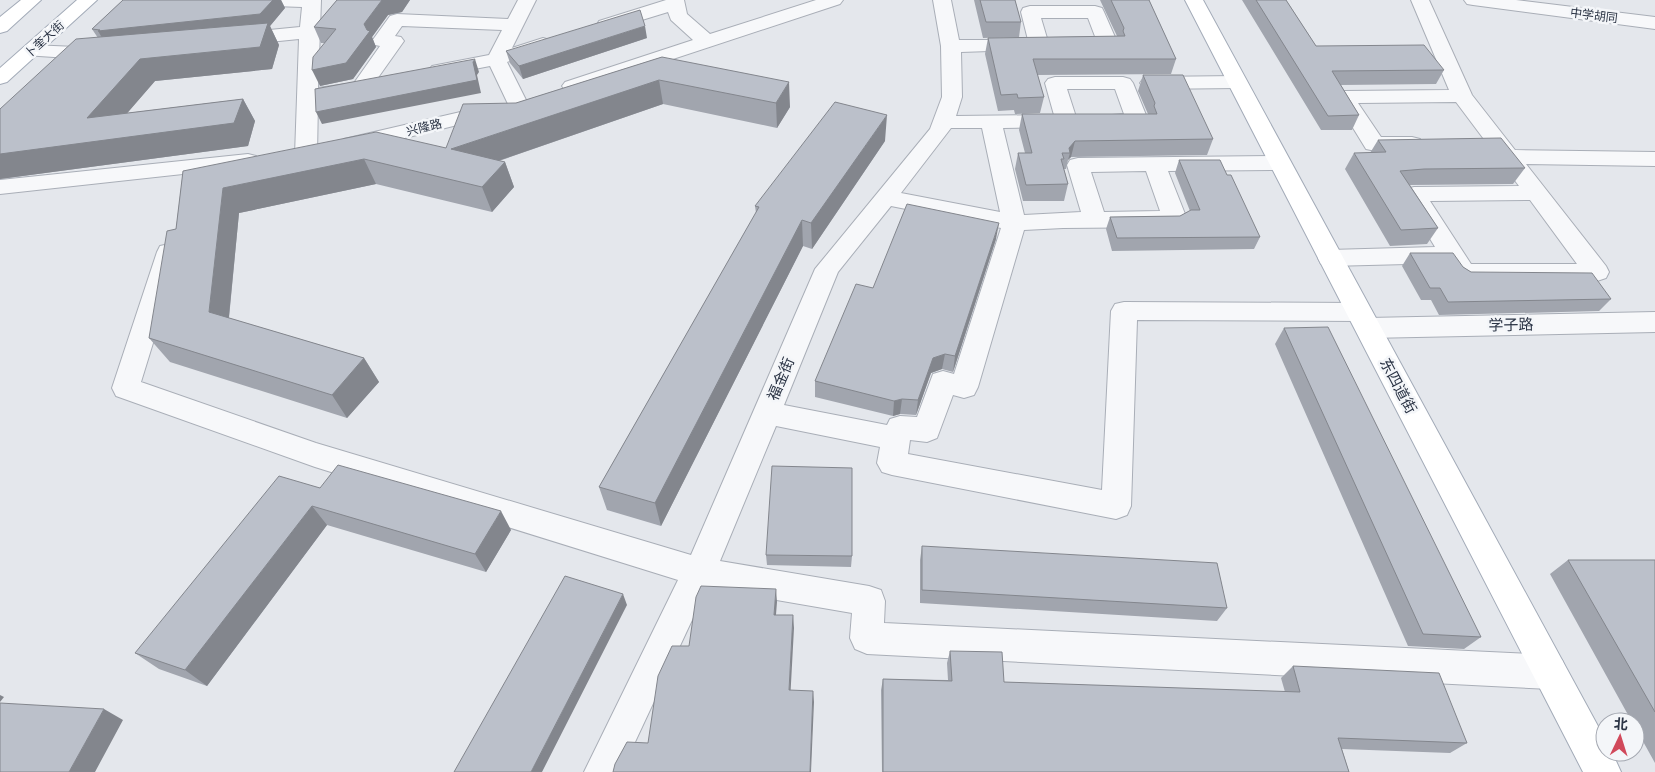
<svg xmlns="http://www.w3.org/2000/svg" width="1655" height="772" font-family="Cabin,'Noto Sans SC',sans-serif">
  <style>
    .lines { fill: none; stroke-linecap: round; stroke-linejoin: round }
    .minor-casing { stroke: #a9aeb7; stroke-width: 2 }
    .major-casing { stroke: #a3abb8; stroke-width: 2 }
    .minor { fill: #f7f8fa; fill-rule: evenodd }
    .major { fill: #fff; fill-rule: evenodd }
    .wall { fill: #a1a5ae }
    .shaded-wall { fill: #83868d }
    .building { fill: #bbc0ca; stroke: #83868d }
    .labels { text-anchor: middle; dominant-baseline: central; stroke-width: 5; stroke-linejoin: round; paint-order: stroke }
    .far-street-label { font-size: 12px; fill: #2b3445; stroke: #f4f6f9 }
    .street-label { font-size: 15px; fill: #2b3445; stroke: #f4f6f9 }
  </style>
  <rect width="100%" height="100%" fill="#e4e7ec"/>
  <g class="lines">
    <!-- minor casing -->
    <g class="minor-casing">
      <path id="minor" d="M239,0H321L318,88L354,83L380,46L375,45L372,41L390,16L397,14L508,19L518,0H536L512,48L543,38L550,40L553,44L550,48L507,62L528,104L525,108L518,110L511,108L508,104L490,66L439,76L432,74L429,70L432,66L489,55L502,30L402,26L395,36L401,37L404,41L370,89L318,100L317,155L314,160L306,162L298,160L295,155L299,39L239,45L232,43L229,39L232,35L239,33L300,27L302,7L248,5L242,4Z
        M666,0H684L687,14L710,34L816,0H843L840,4L579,90L572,92L565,90L562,86L565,82L693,40L671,20L668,12L606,31L599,29L597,25L599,21Z
        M933,0H951L959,40H1028L1021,12L1023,8L1030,6H1095L1102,8L1104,12L1118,44L1115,48L1080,51L1073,49L1070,45L1073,41L1096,39L1088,18H1041L1049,45L1046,49L961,52L962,97L956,116L1054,115L1045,83L1048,79L1055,77H1123L1130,79L1133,83L1148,120L1144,124L1137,126L1100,124L1096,120L1100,116L1124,114L1115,89H1067L1077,120L1073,124L1057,127L1003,128L1024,215L1081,212L1067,165L1070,160L1078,158L1280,156L1288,158L1291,163L1288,168L1280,170L1168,171L1187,219L1183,224L1175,227L1063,228L1024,230L978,387L974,395L964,398L953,395L937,438L927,442L910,440L908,454L1102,490L1111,311L1115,304L1124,302L1359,303L1368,305L1372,312L1368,318L1655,312V332L1368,338L1359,335L1355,328L1359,321L1137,320L1131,506L1127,515L1116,519L892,475L882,472L877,463L880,447L776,426L720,561L869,586L881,590L885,601L884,623L1550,655L1562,660L1567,672L1562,684L1550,689L867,654L855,649L850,638L852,613L707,588L621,772H584L678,580L315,467L116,396L112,388L157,252L160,246L169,244L178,246L181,252L141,382L316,443L691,555L815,269L930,129L942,97L941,46ZM951,128H982L1000,212L901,193ZM1146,171L1160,211L1104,212L1091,172ZM891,206L1001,228L954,374L943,371L933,374L917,417L900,416L890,419L887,425L784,405L838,272Z
        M1411,0H1429L1472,95L1515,150L1655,152V166L1526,164L1606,266L1609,272L1606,278L1597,281L1464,282L1455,279L1446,263L1330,266L1321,264L1318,258L1321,252L1330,250L1435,247L1403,194L1406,189L1414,187L1519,186L1456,102L1358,103L1381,137H1412L1420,139L1423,144L1420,149C1404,153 1382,153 1366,149L1334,97L1337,93L1344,91L1449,90ZM1530,200L1577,264H1471L1430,201Z
        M1464,0H1516L1655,17V29L1473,5L1467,4Z
        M31,45L99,48L106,50L109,54L106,58L99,60L24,55L21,51L24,47Z
        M1237,76L1244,78L1247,82L1244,86L1237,88L1150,89L1143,87L1140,83L1143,79L1150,77Z
        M495,104L502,106L505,110L502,114L352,151L344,149L341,144L344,139Z
        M248,154L256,156L259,161L256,166L0,194V180Z"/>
    </g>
    <!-- major casing -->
    <g class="major-casing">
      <path id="major" d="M21,0H41L7,31L0,33V17Z
        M77,0H97L7,82L0,84V68Z
        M1185,0H1203L1605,739V752H1612L1621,772H1583Z"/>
    </g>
    <!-- minor -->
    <use href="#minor" class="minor"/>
    <!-- major -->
    <use href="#major" class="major"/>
  </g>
  <!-- wall -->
  <path class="wall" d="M123,0H281L285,8L270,26L279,45L272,69L155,81L127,113L243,99L255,121L248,146L0,179V109L98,38L92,29Z
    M337,0H410L402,12L388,15L372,37L376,47L353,79L320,86L324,43H321L314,27Z
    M974,0H1015L1021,22L1019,37L983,38Z
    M1100,0H1149L1176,59L1171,74L1037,75L1044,97L1040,113L1015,114L1014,110L998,111L985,54L988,38L1117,36Z
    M1242,0H1286L1316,46L1444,70L1436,84L1341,85L1359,115L1352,130H1321Z
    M647,38L523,79L510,63L506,51Z
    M662,57L790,107L777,128L663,104L499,161L505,162L514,187L492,212L376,184L239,213L229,318L364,358L379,382L347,418L170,362L149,338L176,229L183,171L446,148L516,103Z
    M1143,75L1213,139L1207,155L1071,157L1068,160L1066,169H1064L1068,184L1064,201H1023L1015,169L1018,153H1025L1019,130L1022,114H1148L1138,91Z
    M1378,140L1525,168L1513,184L1410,185L1438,228L1427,244L1390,246L1345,169L1354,153H1370Z
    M885,141L812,249L803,246L661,526L607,510L599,487L756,213L755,206Z
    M1179,160L1227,175L1260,237L1254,249L1112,251L1106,229L1110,217L1180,216L1190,211L1175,173Z
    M996,239L953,372L942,369L931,373L916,415L900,414L893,416L815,397V381L873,288Z
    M1410,253L1463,267L1471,272L1611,299L1599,311L1439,315L1431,300H1421L1402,266Z
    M1284,328L1481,637L1464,649L1408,646L1275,344Z
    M320,488L511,530L486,572L327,525L207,686L159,669L135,653Z
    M922,546L1227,608L1217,621L920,603V560Z
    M766,555L852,556L851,567L767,565Z
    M1568,560H1655V763L1635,727V722H1632L1550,574Z
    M950,651L1004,682L1285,692L1281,678L1293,666L1467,743L1450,753L1342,749L1349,772H882L881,690L883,679L948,680L947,663Z"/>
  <!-- shaded-wall -->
  <path class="shaded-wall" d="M273,0H281L285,8L270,26L279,45L272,69L155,81L104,140L243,99L255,121L248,146L0,179V154L87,118L107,46L98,31Z
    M382,0H410L402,12L388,15L372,37L376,47L353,79L320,86L312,70L364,24Z
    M645,26L647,38L523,79L519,66Z
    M475,59L479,72L477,75L481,93L322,124L316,112L473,62Z
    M659,80L663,104L460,174L451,149Z
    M789,82L790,107L777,128L776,103Z
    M887,115L885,141L812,249L811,223Z
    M1075,141L1071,157L1068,160L1070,153L1069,148Z
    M364,159L376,184L239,213L227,336L209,312L223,188Z
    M505,162L514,187L492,212L482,187Z
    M802,220L803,246L661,526L655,503Z
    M999,223L996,239L953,372L955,356Z
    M945,354L942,369L931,373L916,415L918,400L933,358Z
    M364,358L379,382L347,418L332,395Z
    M902,399L900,414L893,416L894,401Z
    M312,506L327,525L207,686L185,670Z
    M501,511L511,530L486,572L475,554Z
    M776,589L777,602L775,627L774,615Z
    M623,594L627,605L542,772H531Z
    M793,615L794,628L790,702L789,690Z
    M813,691L814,702L811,772H810Z
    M0,695L4,697L0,702Z
    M104,709L123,720L95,772H69Z"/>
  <!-- building -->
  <path class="building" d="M123,0H273L260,14L98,31L100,30L92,29Z
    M337,0H382L364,24L367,30L370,31L346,63L312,70L313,57L336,29L314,27Z
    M980,0H1015L1021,22H986Z
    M1111,0H1149L1176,59H1033L1044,97L1018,98L1017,94L1001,95L988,38L1125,36L1123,31L1124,28Z
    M1256,0H1286L1316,46L1424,45L1444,70L1332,71L1359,115L1328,116Z
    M640,10L645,26L519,66L506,51Z
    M268,23L260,47L140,59L87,118L243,99L234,123L0,154V109L76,39Z
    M662,57L789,82L776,103L659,80L451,149L505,162L482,187L364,159L223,188L209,312L364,358L332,395L149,338L167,231L176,229L183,171L376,132L446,148L463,104L516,103Z
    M475,59L473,62L477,80L316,112L315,89Z
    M1143,75H1183L1213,139L1075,141L1069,148L1070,153H1062L1064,159H1061L1068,184L1026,185L1018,153H1032L1022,114H1157L1154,106L1155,103Z
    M835,102L887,115L811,223L802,220L655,503L599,487L759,207L755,206Z
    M1501,138L1525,168L1424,169L1400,171L1438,228L1401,230L1354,153L1386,152L1378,140Z
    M1179,160H1220L1227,175H1231L1260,237L1117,238L1110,217L1180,216L1191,210H1200Z
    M907,204L999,223L955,356L945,354L933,358L918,400L902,399L894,401L815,381L856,284L873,288Z
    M1410,253H1453L1463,267L1471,272L1592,273L1611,299L1448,302L1440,288H1430Z
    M1328,327L1481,637L1423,634L1284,328Z
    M338,465L501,511L475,554L312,506L185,670L135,653L279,476L320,488Z
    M772,466L852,468V556L766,555Z
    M922,546L1217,563L1227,608L922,590Z
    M1568,560H1655V712Z
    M565,576L623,594L531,772H454Z
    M701,586L776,589L774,615H793L789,690L813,691L810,772H613L615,764L627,742L648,743L658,676L672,646H689L696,597Z
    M950,651L1002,652L1004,682L1300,692L1293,666L1439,673L1467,743L1338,738L1349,772H883V679L952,681Z
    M0,703L104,709L69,772H0Z"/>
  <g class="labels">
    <!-- far-street labels -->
    <g class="far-street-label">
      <text transform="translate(1594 15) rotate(7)">中学胡同</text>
      <text transform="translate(44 39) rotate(-42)">卜奎大街</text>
      <text transform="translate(424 127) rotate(-14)">兴隆路</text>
    </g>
    <!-- street labels -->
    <g class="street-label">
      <text transform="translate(1511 325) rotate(-1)">学子路</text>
      <text transform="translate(781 379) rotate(-67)">福金街</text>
      <text transform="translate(1398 386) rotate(62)">东四道街</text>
    </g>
  </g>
  <!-- north arrow -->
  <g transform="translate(1620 737) rotate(4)"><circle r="24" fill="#f4f6f9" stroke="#a4a8b1"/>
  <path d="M0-4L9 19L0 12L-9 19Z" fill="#d1495b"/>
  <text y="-8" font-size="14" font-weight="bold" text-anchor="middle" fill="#2b3445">北</text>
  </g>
</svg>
